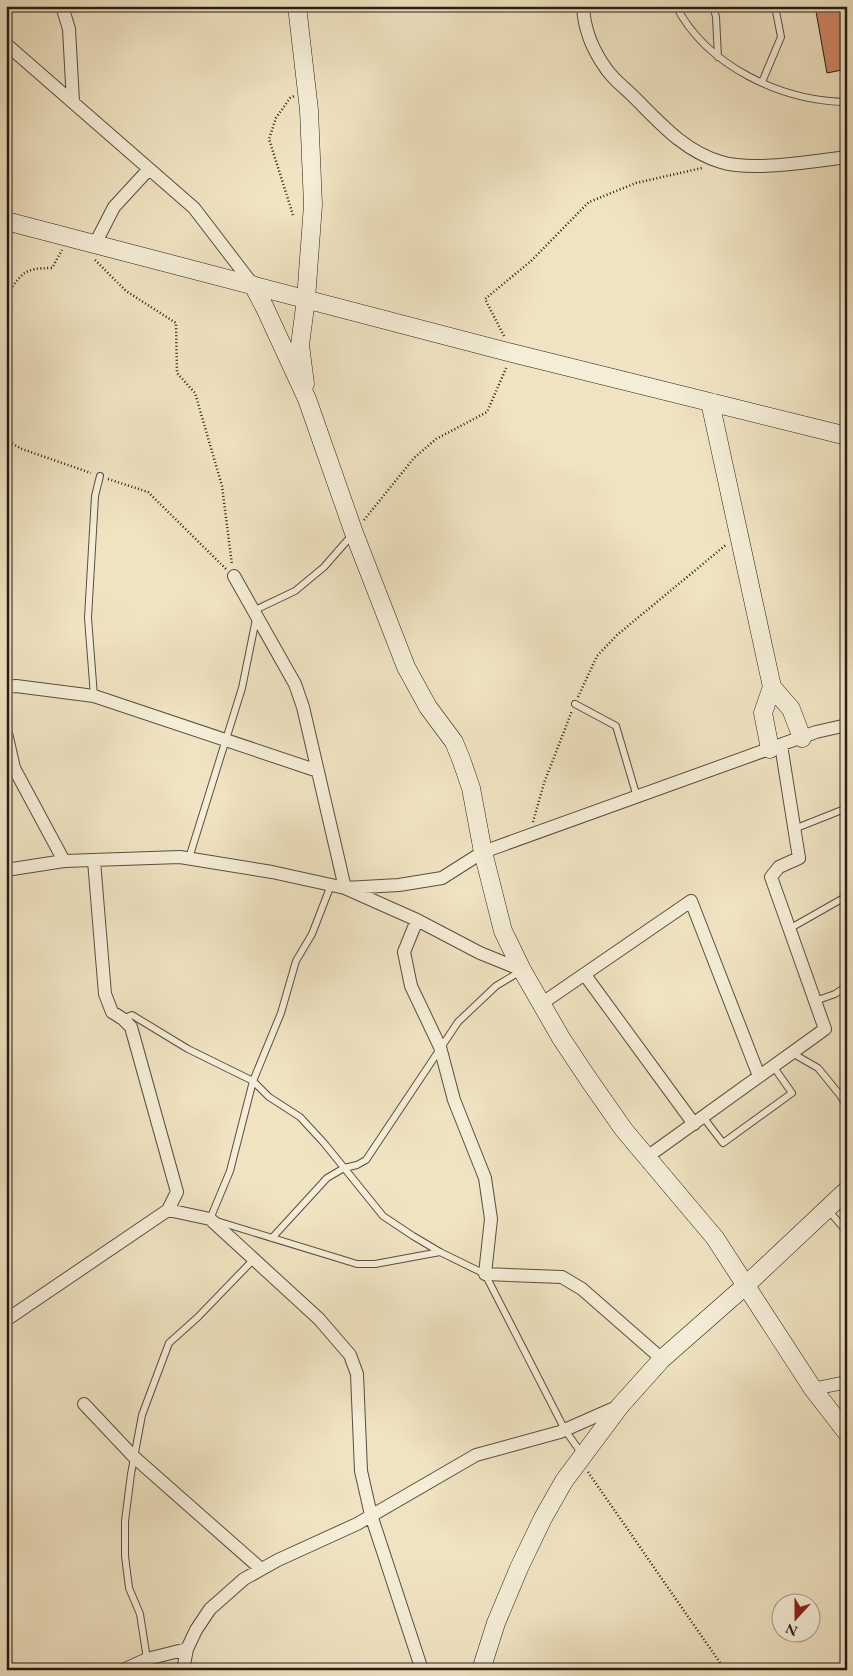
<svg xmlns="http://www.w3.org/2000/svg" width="853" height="1676" font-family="'EB Garamond',serif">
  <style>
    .building { fill: #d18968; stroke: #251d14 }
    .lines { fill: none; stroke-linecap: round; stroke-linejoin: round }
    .lane-casing { stroke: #584e40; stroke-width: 8 }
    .street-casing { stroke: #584e40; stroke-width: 14 }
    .secondary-casing { stroke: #251d14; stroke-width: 19 }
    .path { stroke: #251d14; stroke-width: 2.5; stroke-dasharray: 1 2.5; stroke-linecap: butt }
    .lane { stroke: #f5edd7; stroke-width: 6 }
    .street { stroke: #f5edd7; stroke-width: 12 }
    .secondary { stroke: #f5edd7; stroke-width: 18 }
  </style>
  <rect width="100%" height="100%" fill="#f0e3c2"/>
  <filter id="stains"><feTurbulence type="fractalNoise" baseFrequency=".004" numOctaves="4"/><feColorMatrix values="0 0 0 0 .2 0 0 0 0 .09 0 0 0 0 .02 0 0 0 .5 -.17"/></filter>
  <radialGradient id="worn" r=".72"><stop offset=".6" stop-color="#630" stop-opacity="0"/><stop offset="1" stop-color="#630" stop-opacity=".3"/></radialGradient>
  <!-- building -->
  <path class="building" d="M815,6H847V69L827,73Z"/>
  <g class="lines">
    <!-- lane casing -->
    <g class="lane-casing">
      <path id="lane" d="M676,6C707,66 781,101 847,102
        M713,6L716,17L718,57
        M762,82L781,37L775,6
        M253,611L295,591L324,567L352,535
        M94,696L88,618L95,496L100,476
        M575,704L616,726L637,797
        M794,829L847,808
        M189,858L242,688L256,619
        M331,885L312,934L296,961L281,1013L253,1081L230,1171L210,1219L357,1264H375L440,1252
        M789,929L847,896
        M815,1001L835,994L847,986
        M123,1019L132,1015L188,1049L253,1081L269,1097L300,1117L324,1143L383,1216L413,1236L440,1252L485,1274L565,1430L582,1454
        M792,1053L818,1068L840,1095L847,1107
        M703,1117L723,1143L792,1093L773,1066
        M828,1210L847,1232
        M272,1238L327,1178L344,1168L357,1165L366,1160L458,1022L496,986L521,971
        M147,1659L140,1614L129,1588L125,1556V1521L131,1474L142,1415L169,1343L198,1317L254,1259"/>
    </g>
    <!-- street casing -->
    <g class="street-casing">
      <path id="street" d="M62,6L69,29L73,102
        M583,6C584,29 593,51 607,70C614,80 625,88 634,97C660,123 684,151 721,162C753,172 813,161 847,157
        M6,44L194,208L253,285
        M95,244L114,207L149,169
        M234,576L295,684L303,707L345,888L417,920L480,953L522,970
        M6,687L16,686L94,696L318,771
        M6,733L14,768L64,861
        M6,870L64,861L180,857L272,872L345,888L399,885L442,878L483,852L816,732L847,725
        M417,920L404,952L411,986L440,1047L454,1100L485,1178L491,1219L485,1274L562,1277L582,1289L662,1359
        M585,975L694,1124
        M541,1004L691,901L759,1076
        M647,1157L825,1029L771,877L779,867L799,858L781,745
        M168,1210L210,1219L319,1319L350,1355L357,1374L361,1471L371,1515L422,1670
        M6,1320L168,1210L177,1192L131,1027L123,1019L112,1012L105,994L94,861
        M813,1389L847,1382
        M84,1404L134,1457L261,1569
        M123,1670L147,1659L187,1649
        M183,1670L187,1649L196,1630L210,1609L244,1579L278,1560L357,1524L476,1455L560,1432L619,1406"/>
    </g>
    <!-- secondary casing -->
    <g class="secondary-casing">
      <path id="secondary" d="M297,6L309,110L313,205L306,299L300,345L305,384
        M6,221L512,353L847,436
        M253,285L265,308L307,399L354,533L406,667L428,707L454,742L461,759L471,788L483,852L503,931L522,970L561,1038L589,1080L624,1130L715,1238L813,1389L847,1433
        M710,402L772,687L763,713L770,749
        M772,687L791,709L802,738
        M481,1670L496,1623L519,1568L543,1518L564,1481L620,1406L662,1359L745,1286L847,1190"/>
    </g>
    <!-- path -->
    <path class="path" d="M293,215L269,139L276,118L290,98L294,96
      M95,260L126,291L176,323L177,373L195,393L222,486L232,565
      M6,295C23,273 23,268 52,268L62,250
      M504,336L485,299L531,261L589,202L636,183L702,168
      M6,440L22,449L91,473
      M108,479L148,492L226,569
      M364,520L414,458L436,439L487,412L507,366
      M578,697L597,656L617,635L727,544
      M533,822L544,783L572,711
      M588,1472L725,1670"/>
    <!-- lane -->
    <use href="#lane" class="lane"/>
    <!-- street -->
    <use href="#street" class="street"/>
    <!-- secondary -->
    <use href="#secondary" class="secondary"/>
  </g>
  <!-- margin -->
  <rect width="853" height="1676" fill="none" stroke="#f0e3c2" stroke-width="25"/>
  <rect x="8" y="8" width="838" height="1661" fill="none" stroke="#251d14" stroke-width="2.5"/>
  <rect x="12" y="12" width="828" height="1651" fill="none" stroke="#251d14"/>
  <!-- north arrow -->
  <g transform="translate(796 1618) rotate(201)"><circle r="24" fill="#f5edd7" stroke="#a29a89"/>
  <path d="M0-4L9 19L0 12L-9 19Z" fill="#8f2418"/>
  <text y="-8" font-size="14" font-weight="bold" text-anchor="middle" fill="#251d14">N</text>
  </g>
  <rect width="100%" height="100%" filter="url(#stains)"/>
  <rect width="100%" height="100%" fill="url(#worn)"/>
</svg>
